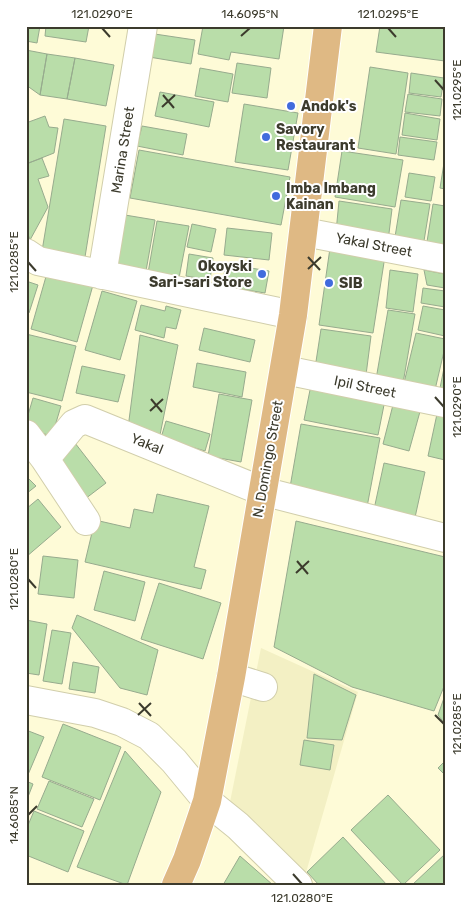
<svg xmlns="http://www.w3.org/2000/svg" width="471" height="911" font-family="Rubik,sans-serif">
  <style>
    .built { fill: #f3f0c4 }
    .building { fill: #b9dda9; stroke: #97ab8e }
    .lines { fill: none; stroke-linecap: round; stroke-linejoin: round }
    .minor-casing { stroke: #d1ceab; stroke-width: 30 }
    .major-casing { stroke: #fff; stroke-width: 30 }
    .minor { stroke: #fff; stroke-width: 28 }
    .major { stroke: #dfb984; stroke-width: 28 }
    .ticks { fill: none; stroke: #3c3b2d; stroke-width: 2 }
    .poi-dot { fill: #416bdd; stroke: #fff; stroke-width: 2 }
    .labels { text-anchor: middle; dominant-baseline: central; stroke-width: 4; stroke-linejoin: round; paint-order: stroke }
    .poi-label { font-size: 14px; font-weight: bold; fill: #3c3b2d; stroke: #fff; text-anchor: start }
    .street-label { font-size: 14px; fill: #3c3b2d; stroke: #fff }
    .neatline { fill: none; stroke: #3c3b2d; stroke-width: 2 }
    .ticks-label { font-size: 12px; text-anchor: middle; fill: #3c3b2d }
  </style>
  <rect width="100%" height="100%" fill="#fefbd7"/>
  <!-- built -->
  <path class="built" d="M261,648L358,692L305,876L230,802Z"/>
  <!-- building -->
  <path class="building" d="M26,26H40L37,43L26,41Z
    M46,26H89L86,42L45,36Z
    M203,26H284L279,59L231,52L229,60L198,54Z
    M380,26H445V61L376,52Z
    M148,33L195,40L191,64L143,56Z
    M26,50L47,54L40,95L26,85Z
    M47,54L75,58L67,99L40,95Z
    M75,58L114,65L106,106L67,99Z
    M237,63L271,68L267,98L232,93Z
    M370,67L408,73L396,154L358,148Z
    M200,68L233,74L228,102L195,96Z
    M411,73L444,78L441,97L409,93Z
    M160,92L214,102L209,127L155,116Z
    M408,94L442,99L440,116L405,112Z
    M244,104L298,113L288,170L235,162Z
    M405,113L440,119L437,140L402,135Z
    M45,116L49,127L58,128L54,153L26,164V123Z
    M64,119L106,126L85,257L42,251Z
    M142,126L187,134L183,155L137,146Z
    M400,137L437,142L434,160L398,155Z
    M139,150L290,177L281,225L130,198Z
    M342,151L403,160L395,207L335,197Z
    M42,158L49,176L38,179L48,207L30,240L26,229V164Z
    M444,163H445V189L440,188Z
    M409,173L435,177L431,201L405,197Z
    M401,200L430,204L423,247L394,243Z
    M339,201L392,209L388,241L336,232Z
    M433,204L445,206V251L426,248Z
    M125,215L155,220L146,271L116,266Z
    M157,221L189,226L179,278L148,273Z
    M192,224L216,229L211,252L187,247Z
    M227,228L272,233L269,260L224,255Z
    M330,248L385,256L373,333L319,325Z
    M189,254L213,258L210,280L186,276Z
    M226,264L269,271L265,293L222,286Z
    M390,270L418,274L413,312L386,308Z
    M424,270L445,274V288L427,285Z
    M47,273L93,285L77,342L31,329Z
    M26,281L38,285L29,313H26Z
    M423,288L445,291V307L421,303Z
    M102,291L137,301L120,360L85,350Z
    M141,305L165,311L166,306L181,310L176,329L166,327L164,338L135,330Z
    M423,306L445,310V336L418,330Z
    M388,310L415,314L402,389L375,385Z
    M204,328L255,340L250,362L199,350Z
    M321,329L371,336L366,375L315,368Z
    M416,333L445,339V347L434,394L403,387Z
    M26,334L76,346L62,401L26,392Z
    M140,335L178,345L160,435L128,428Z
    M197,363L246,372L242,397L193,387Z
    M445,363V395L439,393Z
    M82,366L125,375L118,402L76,393Z
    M312,380L386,395L378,435L304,420Z
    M219,394L252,400L241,462L208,456Z
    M33,398L61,406L52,436L26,429V422Z
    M394,401L421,408L409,451L383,444Z
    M437,414L445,416V460L428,456Z
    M166,421L210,434L205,451L161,438Z
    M301,424L380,438L367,507L289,493Z
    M75,443L106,483L81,502L50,462Z
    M384,463L425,472L414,522L373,514Z
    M26,476L36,486L26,494Z
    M157,494L209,506L194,567L206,570L201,589L85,562L95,520L130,528L134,509L153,513Z
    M38,499L61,527L26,557V509Z
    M296,521L445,557V684L434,711L352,687L274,647Z
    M43,556L78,560L74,598L38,594Z
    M104,571L145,582L135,621L94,610Z
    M159,583L221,603L203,659L141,639Z
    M77,615L158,650L147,695L120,688L72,628Z
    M26,620L47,624L39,675L26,673Z
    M52,630L71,633L62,684L43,681Z
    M73,662L99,667L95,693L69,689Z
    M314,674L356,695L342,740L307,738Z
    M445,695V724L438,715Z
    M63,724L121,747L100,800L42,777Z
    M26,730L44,737L27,777H26Z
    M304,740L334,745L330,770L300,765Z
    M125,751L161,792L127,885L77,867Z
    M445,761V775L438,768Z
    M26,781L33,784L26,802Z
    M49,781L94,799L82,827L37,809Z
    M388,795L440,850L403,885L351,830Z
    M34,811L84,831L68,872L26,855V830Z
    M343,837L387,885H319L307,872Z
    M445,854V885H412Z
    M240,856L273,885H223Z"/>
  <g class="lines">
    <!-- minor casing -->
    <g class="minor-casing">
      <path id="minor" d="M304,232L445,259
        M26,253L38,261L293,315
        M102,275L143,26
        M285,370L445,403
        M26,434L45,459L86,521
        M45,459L74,424L85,419L262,491L445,538
        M231,677L263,687
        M26,700L95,713L122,722L149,736L174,761L207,801L238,826L298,885"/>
    </g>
    <!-- major casing -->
    <g class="major-casing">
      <path id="major" d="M176,885L187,860L207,801L231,677L293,315L328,26"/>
    </g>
    <!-- minor -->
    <use href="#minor" class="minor"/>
    <!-- major -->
    <use href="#major" class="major"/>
  </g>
  <!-- ticks -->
  <path class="ticks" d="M102,28L110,37M388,28L396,37M241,36L250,28M435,80L444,90M163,95L174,108M162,107L175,95M308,257L320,270M28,262L36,271M308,269L321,257M435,397L444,407M151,399L162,412M150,411L163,399M297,561L308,574M296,573L309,561M28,579L36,588M139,703L151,716M138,715L151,703M435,715L444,724M28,815L37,806M293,874L302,884"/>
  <!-- markers -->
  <g class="poi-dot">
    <circle cx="291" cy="106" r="5"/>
    <circle cx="266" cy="137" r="5"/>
    <circle cx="276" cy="196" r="5"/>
    <circle cx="262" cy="274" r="5"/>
    <circle cx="329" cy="283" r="5"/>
  </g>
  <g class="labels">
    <!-- poi labels -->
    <g class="poi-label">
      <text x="301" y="106">Andok's</text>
      <text x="276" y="129">Savory<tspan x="276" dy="16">Restaurant</tspan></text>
      <text x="286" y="188">Imba Imbang<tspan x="286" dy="16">Kainan</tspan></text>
      <text x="252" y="266" text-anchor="end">Okoyski<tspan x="252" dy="16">Sari-sari Store</tspan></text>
      <text x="339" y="283">SIB</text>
    </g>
    <!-- street labels -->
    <g class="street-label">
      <text transform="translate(123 150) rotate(-81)">Marina Street</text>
      <text transform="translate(374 245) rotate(11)">Yakal Street</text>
      <text transform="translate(365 387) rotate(12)">Ipil Street</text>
      <text transform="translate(147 444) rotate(22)">Yakal</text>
      <text transform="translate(268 459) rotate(-80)">N. Domingo Street</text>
    </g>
  </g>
  <!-- border -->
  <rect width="471" height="911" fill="none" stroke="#ffffff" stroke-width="55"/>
  <rect x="28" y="28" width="416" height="856" class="neatline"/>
  <g class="ticks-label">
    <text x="102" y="18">121.0290°E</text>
    <text x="250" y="18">14.6095°N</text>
    <text x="388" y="18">121.0295°E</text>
    <text transform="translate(457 90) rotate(-90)" y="4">121.0295°E</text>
    <text transform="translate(14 262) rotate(-90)" y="4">121.0285°E</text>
    <text transform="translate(457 407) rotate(-90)" y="4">121.0290°E</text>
    <text transform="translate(14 579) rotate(-90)" y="4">121.0280°E</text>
    <text transform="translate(457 724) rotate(-90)" y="4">121.0285°E</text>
    <text transform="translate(14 815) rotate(-90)" y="4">14.6085°N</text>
    <text x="302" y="902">121.0280°E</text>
  </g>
</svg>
